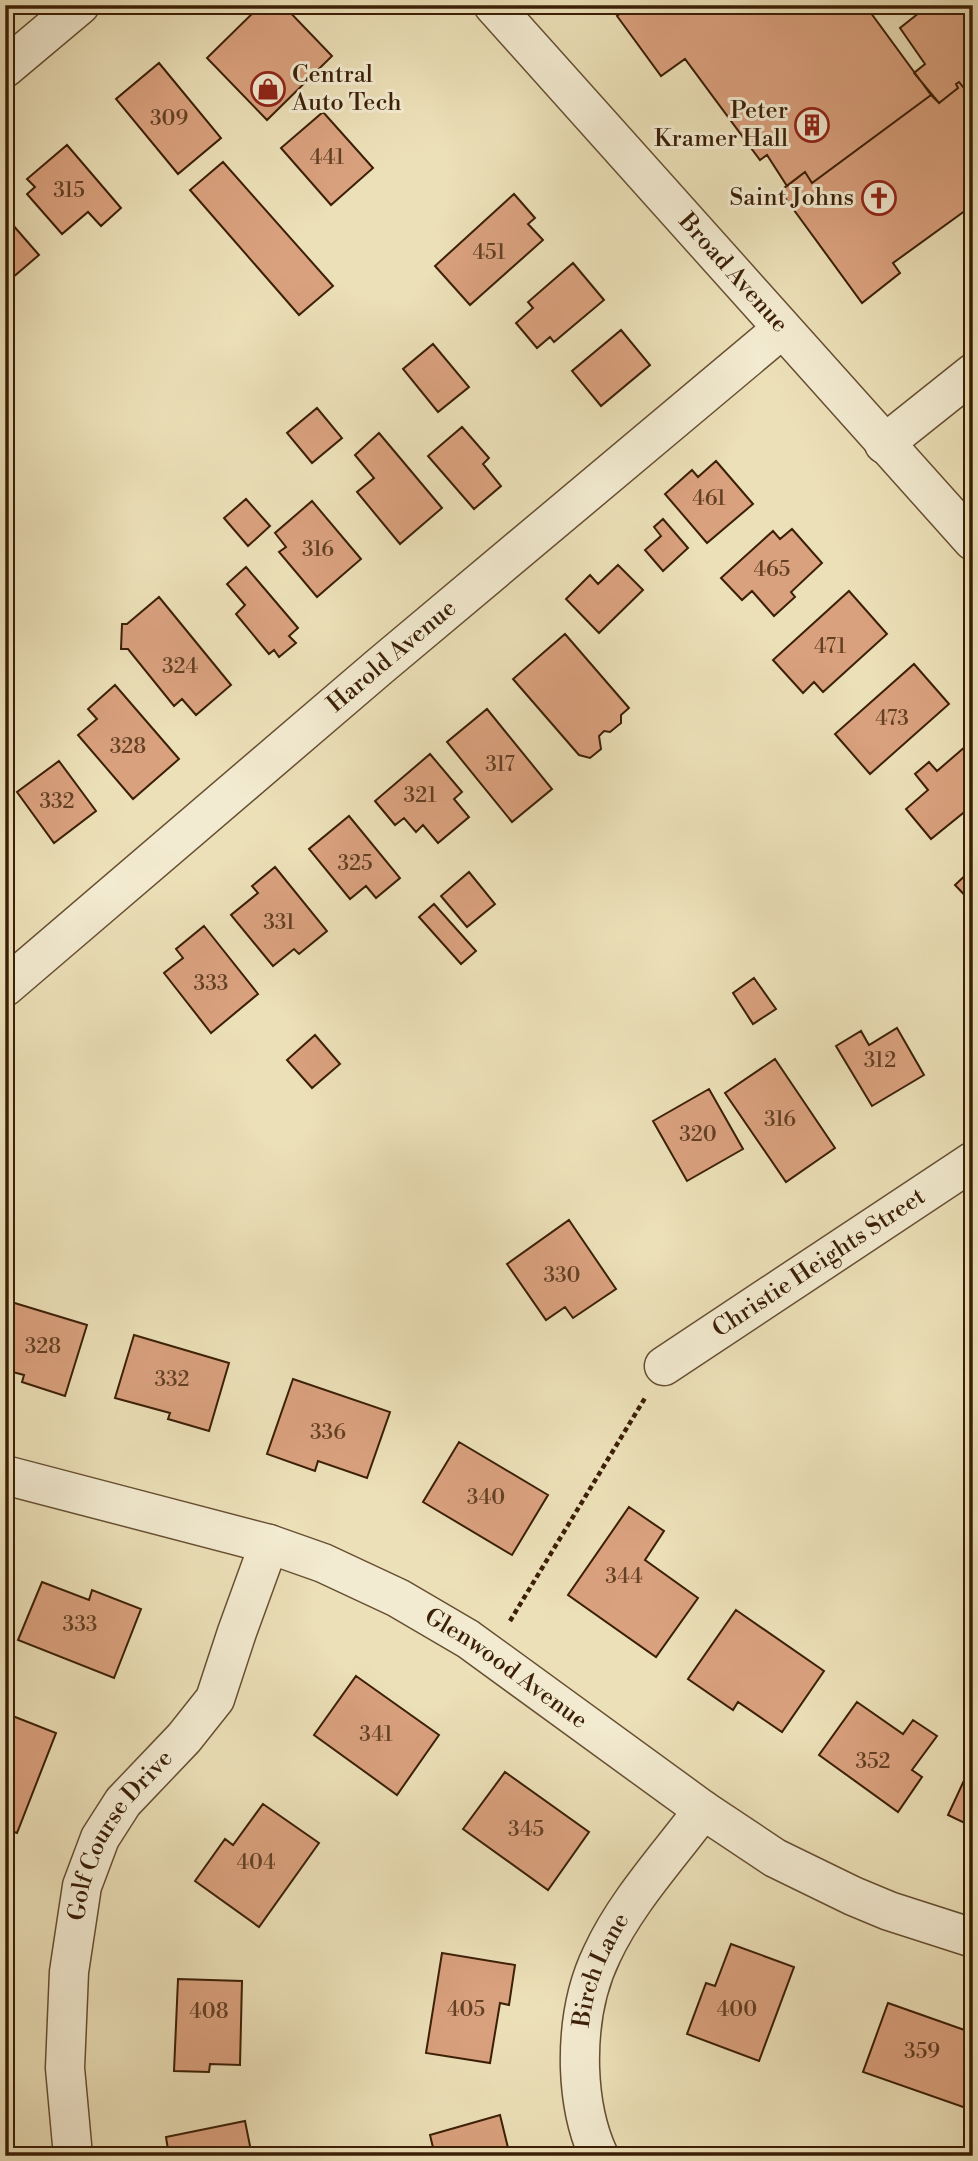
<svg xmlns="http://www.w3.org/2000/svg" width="978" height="2161" font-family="'Libre Bodoni',serif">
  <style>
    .building { fill: #daa17e; stroke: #3b1f06; stroke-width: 2 }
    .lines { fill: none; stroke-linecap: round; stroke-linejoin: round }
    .minor-casing { stroke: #674f32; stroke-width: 41 }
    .path { stroke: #3b1f06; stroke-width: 4.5; stroke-dasharray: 5 3.5; stroke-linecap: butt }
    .minor { stroke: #f3ebd1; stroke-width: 38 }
    .labels { text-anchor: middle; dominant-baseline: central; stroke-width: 6; stroke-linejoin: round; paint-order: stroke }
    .number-label { font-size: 21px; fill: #634024 }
    .poi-label { font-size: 24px; fill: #3b1f06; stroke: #f3ebd1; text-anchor: end }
    .street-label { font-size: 24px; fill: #3b1f06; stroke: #f3ebd1 }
  </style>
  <rect width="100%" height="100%" fill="#ece0b8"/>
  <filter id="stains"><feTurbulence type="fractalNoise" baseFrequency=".00286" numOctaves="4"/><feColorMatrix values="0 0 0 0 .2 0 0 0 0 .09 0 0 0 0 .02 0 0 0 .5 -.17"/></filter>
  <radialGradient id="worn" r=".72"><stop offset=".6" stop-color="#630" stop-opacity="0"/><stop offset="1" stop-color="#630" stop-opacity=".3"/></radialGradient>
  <!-- building -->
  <path class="building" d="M261,5H283L332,56L267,120L207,58Z
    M629,5H865L931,95L812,183L805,172L787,186L767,155L760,160L685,59L661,76L617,16Z
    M929,5H973V95L971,97L959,82L956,84L958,88L939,103L914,73L925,64L900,28Z
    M159,63L221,138L178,174L116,99Z
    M959,82L971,97L973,95V205L893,263L900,273L862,303L780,191L805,172L812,183L931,95L939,103L958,88L956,84Z
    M323,112L373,168L331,205L281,148Z
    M67,145L121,208L101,226L88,212L62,234L27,194L35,187L27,179Z
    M223,162L333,286L299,315L190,190Z
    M514,194L535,218L528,224L543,240L470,305L435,266Z
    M5,216L39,255L5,284Z
    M573,263L604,300L554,342L550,337L537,348L516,323L533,308L528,302Z
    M621,330L650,365L601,406L572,371Z
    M433,344L469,387L438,412L403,369Z
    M317,408L342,438L312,463L287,433Z
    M462,427L489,458L483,464L501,486L474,509L428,456Z
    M379,433L442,508L400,544L357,492L374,478L355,455Z
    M716,461L753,504L707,543L665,494L692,470L698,477Z
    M246,499L270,526L248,546L224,518Z
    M312,501L361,559L317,597L279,552L286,547L275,533Z
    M663,519L688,548L663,571L645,550L661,536L654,527Z
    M792,529L822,563L791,592L795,597L774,616L752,591L742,600L721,578L773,531L780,539Z
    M618,565L643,590L599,633L566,599L590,575L598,584Z
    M246,567L298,628L289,636L296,643L279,657L274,650L269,654L236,614L245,605L227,584Z
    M849,591L887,634L823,692L814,682L803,693L773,660Z
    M159,597L231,685L196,715L182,699L174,706L128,649H121L122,624H127Z
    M565,634L629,708L621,715V723L610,732L604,731L599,736L601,749L590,758L579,755L513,679Z
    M914,664L949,704L870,774L835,734Z
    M115,685L179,759L133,799L78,735L97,719L88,709Z
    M487,709L552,789L512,822L447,742Z
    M973,740V805L931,839L906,809L928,790L915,774L929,762L937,771Z
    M430,754L462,792L454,799L469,817L438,843L423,825L416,832L404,818L395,825L375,801Z
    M59,761L96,811L54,843L17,792Z
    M349,816L400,878L376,898L366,886L350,899L309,849Z
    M275,867L327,931L299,954L294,949L273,966L231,915L258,893L252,886Z
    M973,868V904L955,885Z
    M469,872L495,904L467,927L441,896Z
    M434,904L476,951L461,964L419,917Z
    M204,926L258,994L211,1033L164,973L183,958L176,949Z
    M754,978L776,1009L753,1024L733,993Z
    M897,1028L924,1075L872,1106L836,1046L861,1031L869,1045Z
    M315,1035L340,1064L312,1088L287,1060Z
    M775,1059L835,1148L786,1182L725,1093Z
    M709,1089L743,1149L687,1181L653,1121Z
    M569,1220L616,1289L573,1318L565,1307L546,1320L507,1264Z
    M8,1301L87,1325L65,1396L22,1382L24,1375L5,1370V1311Z
    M134,1335L229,1363L209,1431L168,1419L170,1413L115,1398Z
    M293,1379L390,1412L367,1478L318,1461L315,1471L267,1454Z
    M459,1442L548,1495L512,1555L423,1502Z
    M629,1507L664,1531L645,1560L698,1598L656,1657L568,1595Z
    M42,1582L89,1600L92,1590L141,1609L114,1678L18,1640Z
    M736,1610L824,1671L782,1732L738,1702L733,1710L688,1679Z
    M356,1676L439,1735L397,1795L314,1735Z
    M857,1702L903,1734L913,1720L937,1736L912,1770L922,1777L898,1812L819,1755Z
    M5,1713L56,1733L17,1833L5,1829Z
    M973,1761V1827L948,1815Z
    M505,1772L589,1832L548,1890L463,1829Z
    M263,1804L319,1843L259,1927L195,1881L225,1839L233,1845Z
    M731,1944L794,1967L759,2061L687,2034L706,1983L715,1986Z
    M442,1953L515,1965L509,2005L500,2003L490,2063L426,2053Z
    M178,1979L242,1981L240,2065L210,2064L209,2072L174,2071Z
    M888,2003L973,2033V2090L966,2108L863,2072Z
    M500,2115L510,2156H435L430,2135Z
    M245,2121L252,2156H169L166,2137Z"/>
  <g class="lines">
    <!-- minor casing -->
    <g class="minor-casing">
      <g id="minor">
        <path id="s1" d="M493,5L973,541"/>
        <path d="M5,68L80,5"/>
        <path d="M884,444L973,373"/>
        <path id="s2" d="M5,987L379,667L782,329"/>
        <path id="s3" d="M664,1366L973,1161"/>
        <path id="s4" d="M5,1475L269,1544L323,1563L398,1598L468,1639L703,1810L775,1858L853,1896L889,1911L973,1938"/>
        <path id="s5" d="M73,2156L65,2068L69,1972L82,1886L100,1838L123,1802L184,1738L215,1699L237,1632L269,1544"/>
        <path id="s6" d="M599,2156C586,2128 581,2099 580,2068C579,2029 585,1989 602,1954C626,1902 669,1856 703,1810"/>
      </g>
    </g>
    <!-- path -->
    <path class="path" d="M510,1621L645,1398"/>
    <!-- minor -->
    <use href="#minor" class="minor"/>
  </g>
  <!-- icons -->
  <defs>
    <g id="shop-ring" transform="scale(1.75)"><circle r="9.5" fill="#f3ebd1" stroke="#8f2418" stroke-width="1.5"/><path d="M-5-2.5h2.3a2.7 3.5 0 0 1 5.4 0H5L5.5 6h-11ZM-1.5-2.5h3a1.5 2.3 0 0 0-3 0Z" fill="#8f2418"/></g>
    <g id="building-ring" transform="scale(1.75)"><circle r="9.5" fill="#f3ebd1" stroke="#8f2418" stroke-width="1.5"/><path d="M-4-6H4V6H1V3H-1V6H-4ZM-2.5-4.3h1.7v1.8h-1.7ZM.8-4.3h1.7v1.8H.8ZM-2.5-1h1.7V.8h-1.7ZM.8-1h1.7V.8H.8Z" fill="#8f2418"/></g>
    <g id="church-ring" transform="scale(1.75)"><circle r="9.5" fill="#f3ebd1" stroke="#8f2418" stroke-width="1.5"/><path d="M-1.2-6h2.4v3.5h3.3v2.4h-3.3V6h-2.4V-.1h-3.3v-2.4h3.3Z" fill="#8f2418"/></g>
  </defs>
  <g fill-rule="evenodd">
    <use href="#shop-ring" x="268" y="89"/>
    <use href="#building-ring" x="812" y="125"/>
    <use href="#church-ring" x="879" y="198"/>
  </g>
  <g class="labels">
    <!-- number labels -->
    <g class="number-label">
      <text x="169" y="119">309</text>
      <text x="327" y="158">441</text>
      <text x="69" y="191">315</text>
      <text x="489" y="253">451</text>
      <text x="709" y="499">461</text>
      <text x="318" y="550">316</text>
      <text x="772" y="570">465</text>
      <text x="830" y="647">471</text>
      <text x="180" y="667">324</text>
      <text x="892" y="719">473</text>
      <text x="128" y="747">328</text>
      <text x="500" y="765">317</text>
      <text x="420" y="796">321</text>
      <text x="57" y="802">332</text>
      <text x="355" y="864">325</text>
      <text x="279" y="923">331</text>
      <text x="211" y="984">333</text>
      <text x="880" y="1061">312</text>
      <text x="780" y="1120">316</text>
      <text x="698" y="1135">320</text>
      <text x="562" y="1276">330</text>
      <text x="43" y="1347">328</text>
      <text x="172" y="1380">332</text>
      <text x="328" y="1433">336</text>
      <text x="486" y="1498">340</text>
      <text x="624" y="1577">344</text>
      <text x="80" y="1625">333</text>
      <text x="376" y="1735">341</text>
      <text x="873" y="1762">352</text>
      <text x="526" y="1830">345</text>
      <text x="256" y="1863">404</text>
      <text x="466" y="2010">405</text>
      <text x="737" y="2010">400</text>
      <text x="209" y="2012">408</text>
      <text x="922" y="2052">359</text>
    </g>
    <!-- poi labels -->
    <g class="poi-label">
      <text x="292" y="75" text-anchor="start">Central<tspan x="292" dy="28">Auto Tech</tspan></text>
      <text x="788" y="111">Peter<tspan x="788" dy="28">Kramer Hall</tspan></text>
      <text x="854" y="198">Saint Johns</text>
    </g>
    <!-- street labels -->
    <g class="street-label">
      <text stroke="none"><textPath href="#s1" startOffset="360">Broad Avenue</textPath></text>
      <text stroke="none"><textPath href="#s2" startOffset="509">Harold Avenue</textPath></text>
      <text stroke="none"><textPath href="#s3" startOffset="186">Christie Heights Street</textPath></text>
      <text stroke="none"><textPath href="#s4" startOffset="542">Glenwood Avenue</textPath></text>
      <text stroke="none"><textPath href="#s5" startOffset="334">Golf Course Drive</textPath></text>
      <text stroke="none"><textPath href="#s6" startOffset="192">Birch Lane</textPath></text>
    </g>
  </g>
  <!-- margin -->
  <rect width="978" height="2161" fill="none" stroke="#ece0b8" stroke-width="28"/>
  <rect x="7" y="7" width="964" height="2147" fill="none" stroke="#3b1f06" stroke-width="3.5"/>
  <rect x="14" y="14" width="950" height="2133" fill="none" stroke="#3b1f06" stroke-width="2"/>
  <rect width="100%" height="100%" filter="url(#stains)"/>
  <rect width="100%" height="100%" fill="url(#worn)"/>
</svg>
